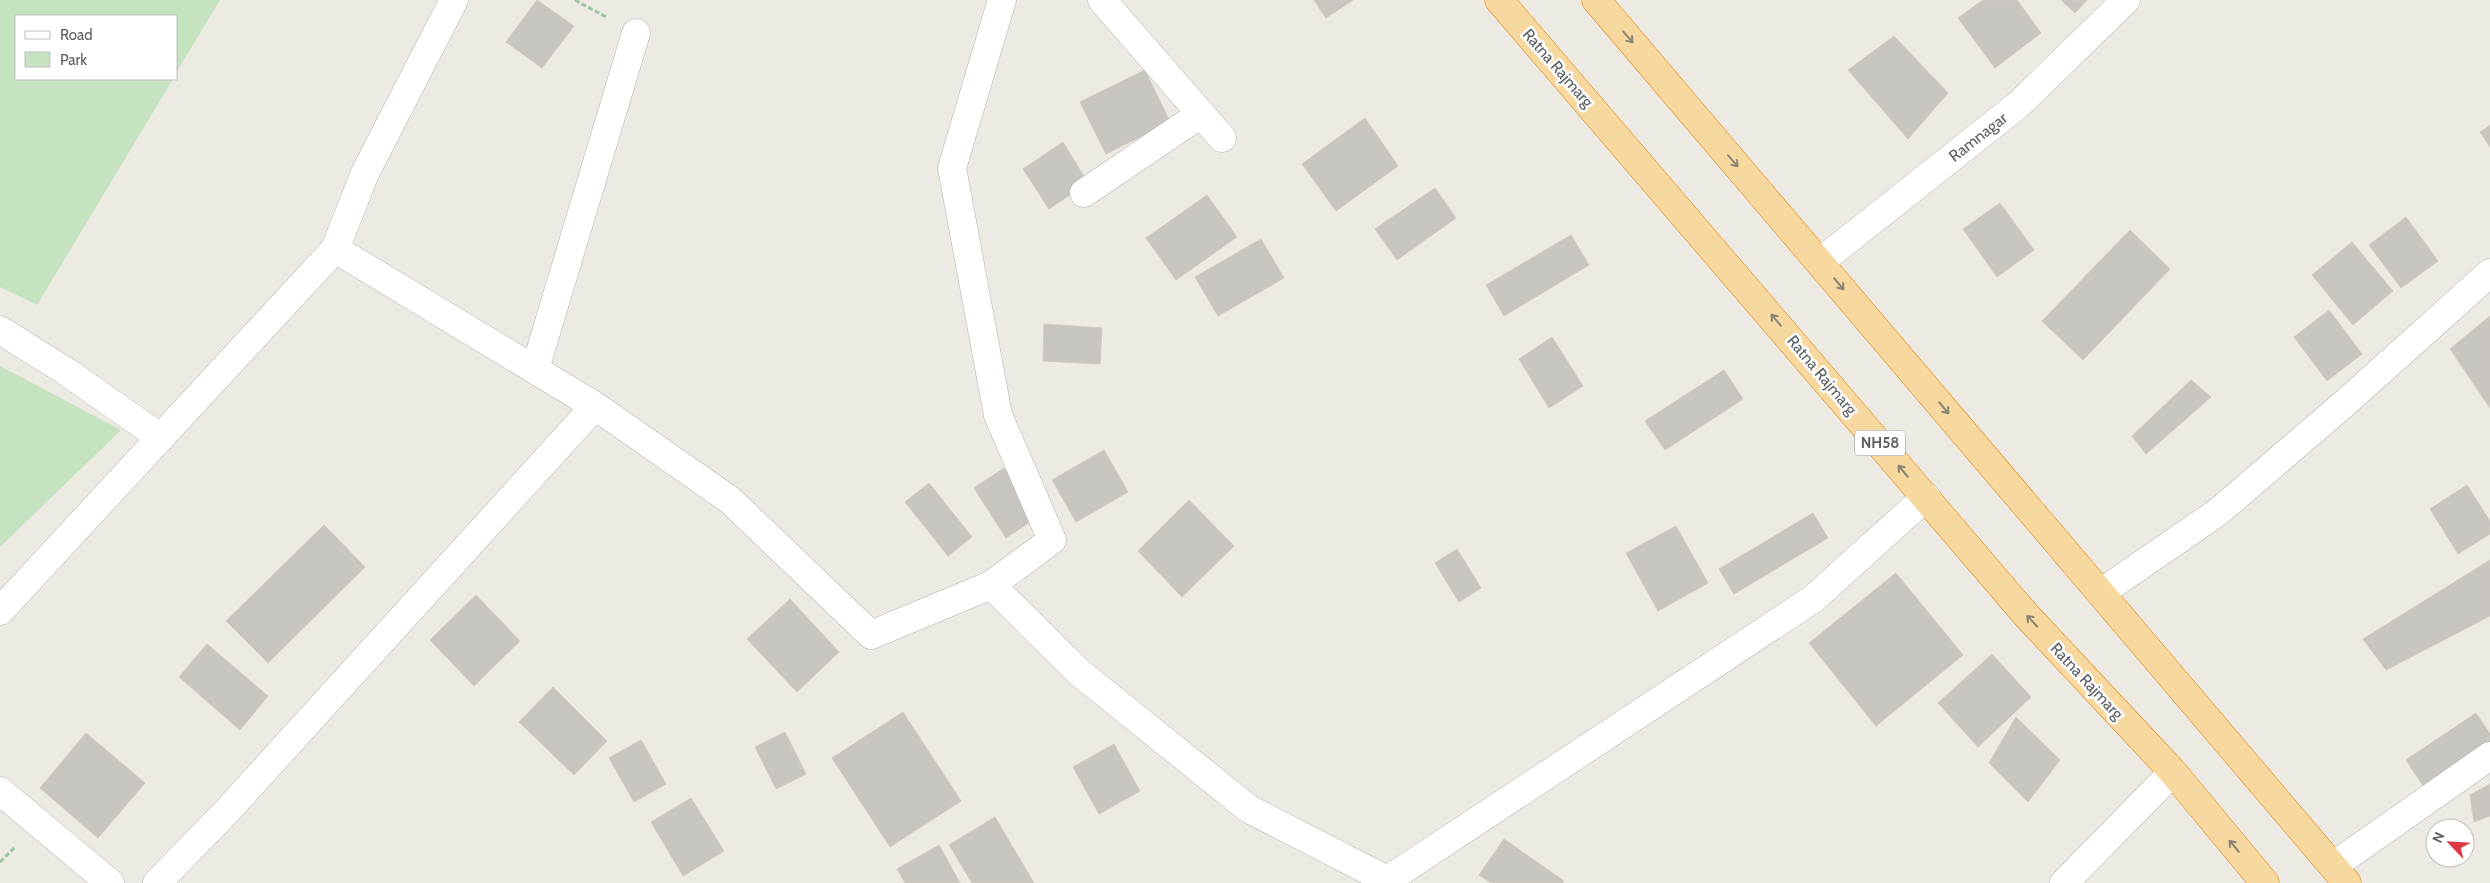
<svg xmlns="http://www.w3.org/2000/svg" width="2490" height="883" font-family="Cabin,sans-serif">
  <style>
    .green { fill: #c6e3c1 }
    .building { fill: #c8c4c0; stroke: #d1cac2 }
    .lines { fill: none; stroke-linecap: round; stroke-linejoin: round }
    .minor-casing { stroke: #b1b4b7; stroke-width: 29 }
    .trunk-casing { stroke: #e08310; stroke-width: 29 }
    .path { stroke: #9cc6a2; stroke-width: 3; stroke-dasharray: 5 2.5; stroke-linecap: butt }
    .minor { stroke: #fff; stroke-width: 28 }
    .trunk { stroke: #f7d89f; stroke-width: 28 }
    .oneway { stroke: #8a8475 }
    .labels { text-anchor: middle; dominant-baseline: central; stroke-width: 5; stroke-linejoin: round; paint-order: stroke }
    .shield { fill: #fff; stroke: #8c9092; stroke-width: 1 }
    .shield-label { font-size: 15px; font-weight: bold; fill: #5b6063 }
    .street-label { font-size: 16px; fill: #5b6063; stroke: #fff }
  </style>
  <rect width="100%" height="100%" fill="#ede9e3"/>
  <!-- green -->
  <path class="green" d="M0,0H220L176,73V16H16V79H173L37,305L0,287Z
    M0,366L121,430L0,547Z"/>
  <!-- building -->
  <path class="building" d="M537,0L574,26L542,68L506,42Z
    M1314,0H1353L1326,18Z
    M1983,0H2017L2041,33L1995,68L1958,18Z
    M2061,0H2087L2075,13Z
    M1894,36L1948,93L1908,139L1848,70Z
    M1145,70L1170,122L1106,154L1080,102Z
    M1365,118L1398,166L1336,211L1302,164Z
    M2490,125V147L2480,132Z
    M1063,142L1088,183L1049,209L1023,169Z
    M1435,188L1456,218L1397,260L1375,229Z
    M1207,195L1237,237L1176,280L1146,238Z
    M2000,203L2034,250L1997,277L1963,229Z
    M2406,217L2438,261L2401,288L2369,245Z
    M2130,230L2170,269L2083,360L2042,321Z
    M1571,235L1589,265L1504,316L1486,285Z
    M1261,239L1284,278L1218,316L1195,277Z
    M2352,242L2393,291L2353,325L2312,275Z
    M2329,310L2362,354L2327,381L2294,337Z
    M2490,316V408L2450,349Z
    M1044,324L1102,328L1100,364L1043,361Z
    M1552,337L1583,386L1549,408L1519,359Z
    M1724,370L1743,399L1665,450L1645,421Z
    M2191,380L2211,397L2146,454L2132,436Z
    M1104,450L1128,492L1076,522L1052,480Z
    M1004,468L1036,518L1006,538L974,488Z
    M929,483L972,537L948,556L905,502Z
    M2467,485L2490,521V534L2458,554L2430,509Z
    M1189,500L1234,546L1182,597L1138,551Z
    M1813,513L1828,538L1734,594L1719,569Z
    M324,525L365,567L268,663L226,621Z
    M1676,526L1708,583L1658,611L1626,553Z
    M1457,549L1481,588L1459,602L1435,563Z
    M2490,560V616L2386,670L2363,639Z
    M1896,573L1963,655L1876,726L1809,643Z
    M476,595L520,641L474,686L430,640Z
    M790,599L839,652L797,692L747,639Z
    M207,644L268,696L240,730L179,677Z
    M1992,654L2031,697L1978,747L1938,703Z
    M553,687L607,741L574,775L519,722Z
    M903,712L961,801L890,847L832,758Z
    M2476,713L2490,734V754L2429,795L2406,760Z
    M2016,717L2060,760L2028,802L1989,763Z
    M785,732L806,774L776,789L755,747Z
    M86,733L145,783L98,838L40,788Z
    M641,740L666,784L634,802L609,758Z
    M1114,744L1140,791L1099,814L1073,767Z
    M2490,784V816L2474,822L2470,795Z
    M691,798L724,851L683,876L651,822Z
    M995,817L1034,883H972L949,845Z
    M1504,839L1564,881L1562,883H1491L1479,875Z
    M939,845L960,883H905L897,869Z"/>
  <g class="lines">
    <!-- minor casing -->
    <g class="minor-casing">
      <path id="minor" d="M1102,0L1222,138
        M1084,193L1201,114
        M335,249L595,406L730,500L871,635L991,585L1080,673L1249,809L1387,880L1388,883
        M1820,262L2018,105L2126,0
        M0,330L67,372L161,438
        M535,369L636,33
        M991,585L1052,540L998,415L952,168L1002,0
        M2102,592L2218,512L2345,403L2490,273
        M0,611L335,249L365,173L454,0
        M0,791L110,883
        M2333,866L2490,756
        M157,883L228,810L595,406
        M1383,883L1813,599L1926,497
        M2064,883L2173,772"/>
    </g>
    <!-- trunk casing -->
    <g class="trunk-casing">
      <path id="trunk" d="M1499,0L2027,616L2173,772L2265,883
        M1596,0L2347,883"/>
    </g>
    <!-- path -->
    <path class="path" d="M575,0L608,18
      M0,862L15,847"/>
    <!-- minor -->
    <use href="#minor" class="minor"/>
    <!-- trunk -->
    <use href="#trunk" class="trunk"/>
  </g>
  <!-- one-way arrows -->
  <defs><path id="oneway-shaft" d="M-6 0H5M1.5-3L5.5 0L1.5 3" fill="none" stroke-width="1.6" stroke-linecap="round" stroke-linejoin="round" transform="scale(1.25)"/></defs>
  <g class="oneway">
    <use href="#oneway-shaft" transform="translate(1628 37) rotate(49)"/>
    <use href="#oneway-shaft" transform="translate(1733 161) rotate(49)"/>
    <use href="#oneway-shaft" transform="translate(1839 284) rotate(50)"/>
    <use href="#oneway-shaft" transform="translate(1776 320) rotate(-130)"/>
    <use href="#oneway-shaft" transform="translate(1944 408) rotate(50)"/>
    <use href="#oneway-shaft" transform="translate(1903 471) rotate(-130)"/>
    <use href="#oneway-shaft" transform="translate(2032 621) rotate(-133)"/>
    <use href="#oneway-shaft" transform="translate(2234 846) rotate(-130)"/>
  </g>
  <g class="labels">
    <!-- shield labels -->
    <rect class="shield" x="1855" y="430.5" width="50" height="25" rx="4"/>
    <g class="shield-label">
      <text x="1880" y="443">NH58</text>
    </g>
    <!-- street labels -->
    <g class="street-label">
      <text transform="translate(1558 68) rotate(49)">Ratna Rajmarg</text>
      <text transform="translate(1978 137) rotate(-38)">Ramnagar</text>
      <text transform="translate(1822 375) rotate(50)">Ratna Rajmarg</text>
      <text transform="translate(2087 681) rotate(47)">Ratna Rajmarg</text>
    </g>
  </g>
  <!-- legend -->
  <rect x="15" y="15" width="162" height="65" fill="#ffffff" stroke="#bdbfc1"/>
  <rect x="25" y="31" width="25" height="8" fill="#ffffff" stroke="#bdbfc1"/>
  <text x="60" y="40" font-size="15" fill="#5b6063">Road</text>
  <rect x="25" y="52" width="25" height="15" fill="#c6e3c1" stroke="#bdbfc1"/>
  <text x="60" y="65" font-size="15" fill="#5b6063">Park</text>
  <!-- north arrow -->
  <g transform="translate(2450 843) rotate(295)"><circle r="24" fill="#ffffff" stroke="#bdbfc1"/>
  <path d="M0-4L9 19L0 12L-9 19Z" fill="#dd3943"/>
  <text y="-8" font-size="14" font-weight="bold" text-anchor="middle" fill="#5b6063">N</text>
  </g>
</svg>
